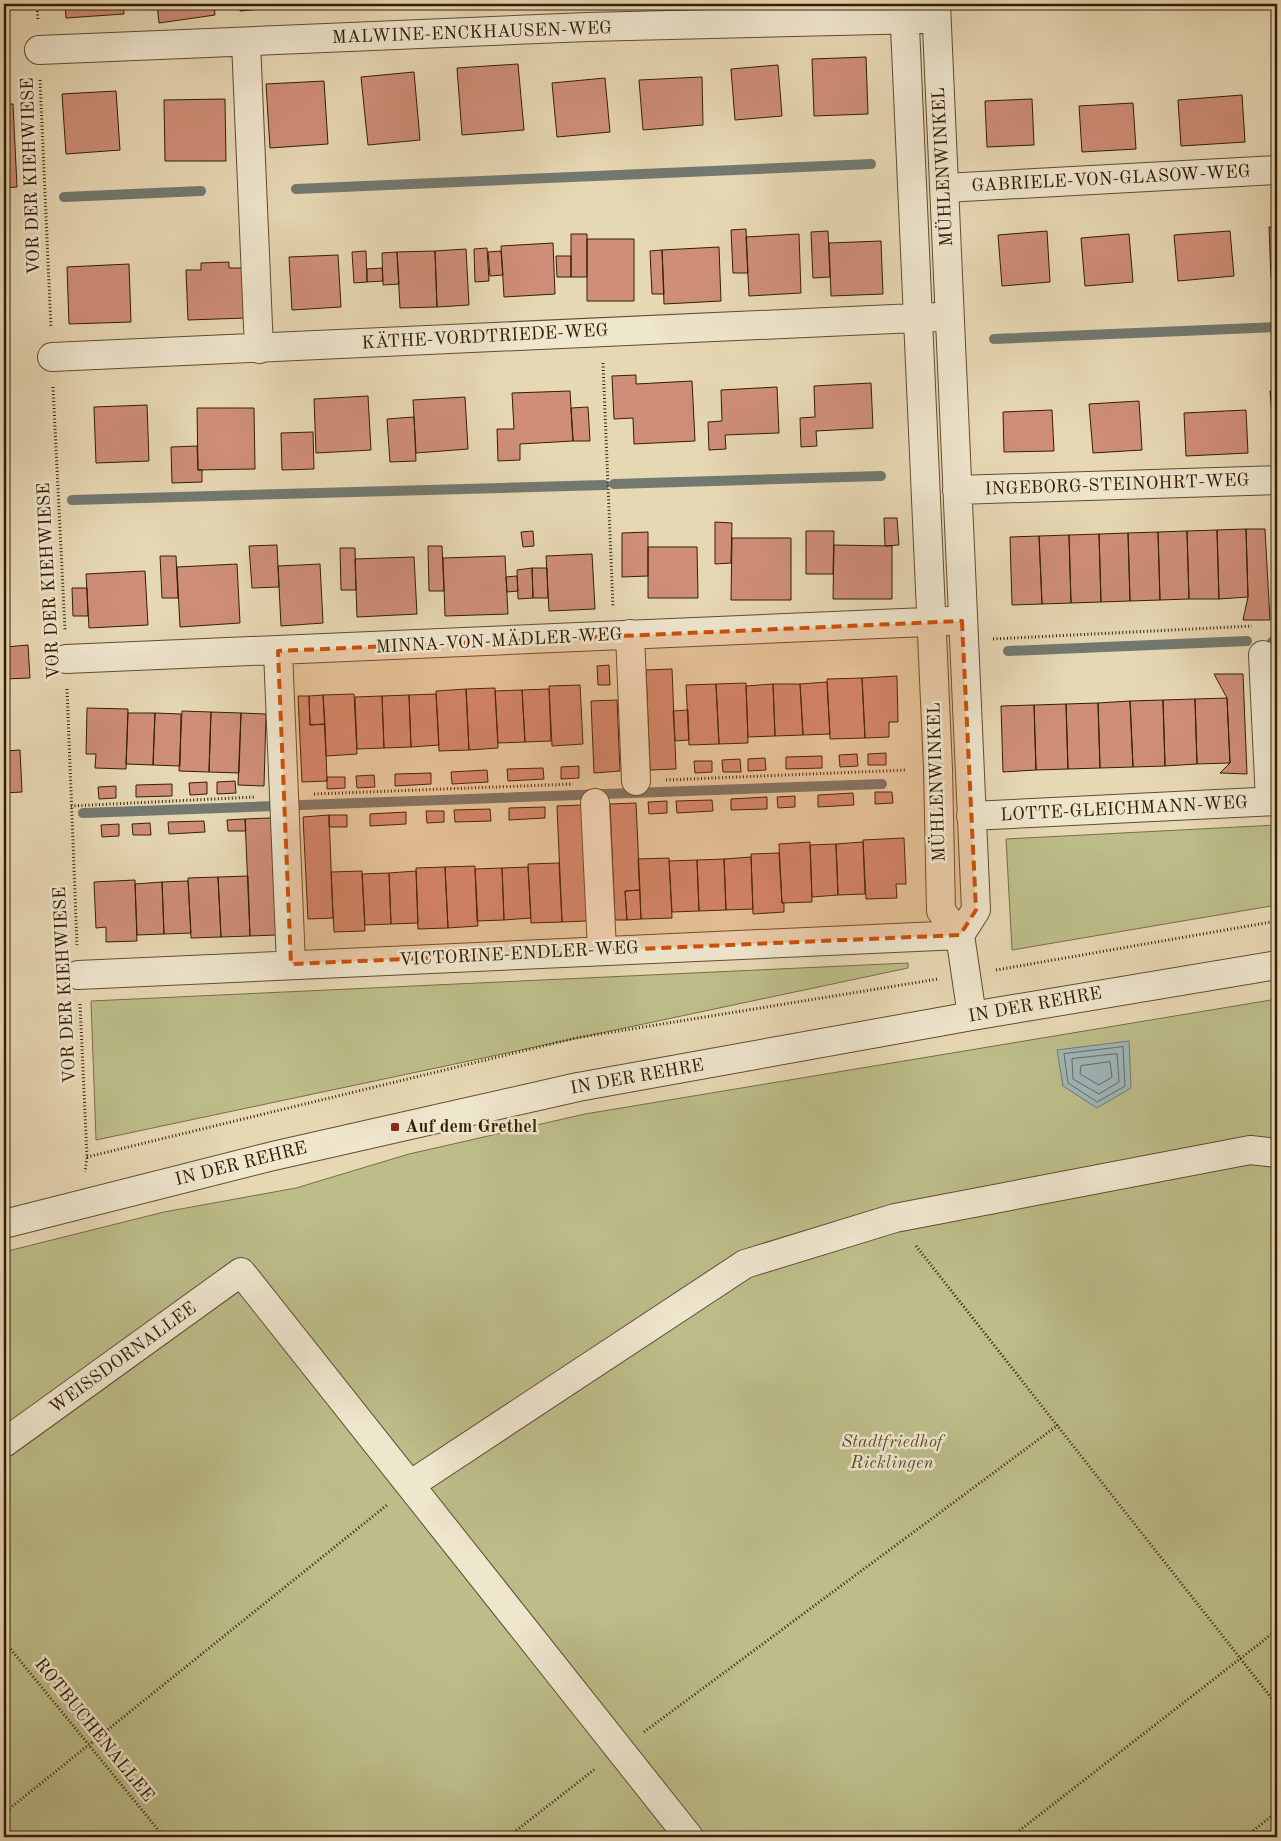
<svg xmlns="http://www.w3.org/2000/svg" width="1281" height="1841" font-family="'Old Standard TT',serif">
  <style>
    .green { fill: #bcbd89; stroke: #786e46 }
    .water { fill: #9eb6b9; stroke: #737970 }
    .lines { fill: none; stroke-linecap: round; stroke-linejoin: round }
    .shore { stroke: #686a5e; stroke-width: 1 }
    .stream { stroke: #737970; stroke-width: 10 }
    .building { fill: #cf8e78; stroke: #331e02 }
    .minor-casing { stroke: #604c2e; stroke-width: 30 }
    .path { stroke: #331e02; stroke-width: 3; stroke-dasharray: 1 2.5; stroke-linecap: butt }
    .minor { stroke: #efe6ce; stroke-width: 28 }
    .marked { fill: #cd500a; fill-opacity: 0.2; stroke: #cd500a; stroke-width: 4; stroke-dasharray: 10 6; stroke-linejoin: round }
    .poi-dot { fill: #8f2418; stroke: #efe6ce; stroke-width: 2 }
    .labels { text-anchor: middle; dominant-baseline: central; stroke-width: 5; stroke-linejoin: round; paint-order: stroke }
    .street-label { font-size: 18px; fill: #331e02; stroke: #efe6ce }
    .poi-label { font-size: 18px; font-weight: bold; fill: #331e02; stroke: #efe6ce; text-anchor: start }
    .park-label { font-size: 18px; font-style: italic; fill: #5c4e2a; stroke: #efe6ce }
  </style>
  <rect width="100%" height="100%" fill="#e7d8b4"/>
  <filter id="stains"><feTurbulence type="fractalNoise" baseFrequency=".004" numOctaves="4"/><feColorMatrix values="0 0 0 0 .2 0 0 0 0 .09 0 0 0 0 .02 0 0 0 .5 -.17"/></filter>
  <radialGradient id="worn" r=".72"><stop offset=".6" stop-color="#630" stop-opacity="0"/><stop offset="1" stop-color="#630" stop-opacity=".3"/></radialGradient>
  <!-- green -->
  <path class="green" d="M1277,825V905L1012,950L1006,839Z
    M908,963V968L96,1140L91,1001Z
    M1277,999V1837H4V1252L164,1212L296,1188L409,1154L585,1114Z"/>
  <!-- water -->
  <path class="water" d="M1129,1041L1131,1088L1097,1108L1063,1086L1057,1050Z"/>
  <g class="lines">
    <!-- shore -->
    <path class="shore" d="M1123,1047L1125,1086L1097,1102L1068,1083L1064,1054Z
      M1117,1054L1119,1082L1099,1094L1073,1079L1072,1059Z
      M1110,1062L1112,1077L1099,1085L1080,1074L1081,1066Z"/>
    <!-- stream -->
    <path class="stream" d="M296,189L871,164
      M64,197L201,191
      M994,339L1277,327
      M614,484L881,476
      M72,500L604,485
      M1272,642H1277
      M1008,651L1247,641
      M83,813L882,784"/>
  </g>
  <!-- building -->
  <path class="building" d="M65,4H123L124,14L66,18Z
    M157,4H214L215,15L159,23Z
    M239,4H304V5L240,11Z
    M866,57L868,114L814,116L812,59Z
    M518,64L524,130L462,135L457,68Z
    M778,65L782,116L735,120L731,69Z
    M414,72L420,140L368,145L361,77Z
    M702,77L703,125L643,130L639,80Z
    M605,78L610,132L557,137L552,83Z
    M324,81L328,144L270,148L266,84Z
    M116,91L120,150L66,154L62,94Z
    M1242,95L1245,142L1181,146L1178,100Z
    M225,99L226,161H165L164,100Z
    M1032,99L1034,145L987,147L985,101Z
    M1133,103L1136,149L1082,152L1079,106Z
    M4,104H13L17,187L4,188Z
    M1269,227H1277V278H1271Z
    M746,229L748,273H733L731,230Z
    M828,231L830,277L813,278L811,232Z
    M1047,231L1050,282L1002,286L998,235Z
    M1230,231L1234,276L1178,281L1174,235Z
    M571,234H587V277H571Z
    M799,234L801,293L749,296L746,237Z
    M1129,234L1133,282L1085,286L1081,238Z
    M587,239H634V301H587Z
    M881,241L883,294L831,296L829,243Z
    M553,243L555,294L504,297L501,246Z
    M719,247L721,301L664,304L662,250Z
    M487,248L489,281L475,282L474,249Z
    M466,249L469,305L437,307L435,251Z
    M662,250L664,294H652L650,251Z
    M366,251L367,282L354,283L352,252Z
    M435,251L437,307L400,308L397,252Z
    M501,251L503,275L490,276L488,252Z
    M397,252L399,284L383,285L382,253Z
    M338,255L341,307L292,310L289,257Z
    M556,256H571V277H557Z
    M229,262V268H245L246,318L188,320L186,270H201V263Z
    M129,264L131,322L69,324L67,267Z
    M382,268L383,281L367,282V269Z
    M636,375V384L692,381L695,441L634,444L633,418L614,419L612,376Z
    M871,383L873,428L816,431L817,446L801,447L800,418L815,417L814,386Z
    M777,387L779,433L725,435L726,449L709,450L708,422L722,421L721,390Z
    M570,391L573,441L520,444V460L498,461L497,429H514L512,393Z
    M1270,391H1277V453H1275Z
    M368,396L371,450L316,453L314,399Z
    M465,397L468,449L416,453L413,400Z
    M1139,401L1142,450L1093,453L1089,404Z
    M147,405L149,461L96,463L94,407Z
    M588,407L590,441H573L571,408Z
    M197,408H254L255,469L198,470Z
    M1052,410L1054,451L1004,452L1003,412Z
    M1246,410L1248,453L1186,456L1184,413Z
    M414,417L416,461L390,462L387,419Z
    M313,432L314,469L282,470L281,433Z
    M197,446L198,470H202V482L172,483L171,447Z
    M884,518H897L899,545L885,546Z
    M715,522L732,523L731,563L715,564Z
    M1246,529L1248,597L1219,599L1217,530Z
    M1246,529H1265L1270,620H1243L1248,597Z
    M1217,530L1219,599H1189L1187,531Z
    M533,531L534,546L523,547L521,532Z
    M806,531H834L833,574H806Z
    M1187,531L1189,599L1160,600L1158,532Z
    M648,532V576L622,577V533Z
    M1158,532L1160,600L1130,601L1128,533Z
    M1128,533L1130,601L1101,602L1099,534Z
    M1099,534L1101,602L1071,603L1069,535Z
    M1069,535L1071,603L1042,604L1039,536Z
    M1039,536L1042,604L1012,605L1010,537Z
    M732,538H791V600H731Z
    M277,545L279,587L252,588L249,546Z
    M834,545L892,546V599H833Z
    M428,546H442L444,591H429Z
    M648,547H697L698,598H648Z
    M340,548H355L356,590H341Z
    M592,554L595,609L549,611L546,556Z
    M160,556H176L178,598H162Z
    M505,556L508,614L445,616L443,558Z
    M414,557L417,614L357,617L355,559Z
    M237,564L240,623L180,627L177,567Z
    M320,564L323,623L281,626L278,566Z
    M532,568L533,598L518,599L517,570Z
    M532,568H547L548,598H533Z
    M145,571L148,625L89,628L86,574Z
    M517,576L518,591L507,592L506,577Z
    M72,588H87L88,616H73Z
    M4,610L6,647L28,645L30,678L4,679Z
    M609,665L610,685H598L597,666Z
    M672,669L676,769L650,770L646,670Z
    M1214,674H1243L1247,774L1220,773L1230,763L1227,698Z
    M897,676L898,722H889V737L865,738L862,678Z
    M862,678L865,738L830,739L827,679Z
    M827,682L830,734L803,735L800,684Z
    M746,683L748,743L719,744L716,684Z
    M716,684L719,744L689,745L686,685Z
    M773,684L775,736L748,737L746,686Z
    M773,684H800L803,735L775,736Z
    M580,685L583,744L552,746L549,686Z
    M495,688L498,748L469,750L466,689Z
    M466,689L469,750L439,751L436,691Z
    M549,689L551,741L525,742L522,690Z
    M522,690L525,742L498,743L495,691Z
    M354,694L357,754L326,756L323,695Z
    M436,694L439,745L411,747L409,695Z
    M323,695L325,724L310,725L309,696Z
    M409,695L411,747L384,748L382,696Z
    M298,696H309L310,725L325,724L327,781L302,782Z
    M382,696L384,748L357,749L355,697Z
    M1227,698L1230,763L1197,764L1195,699Z
    M1195,699L1197,764L1165,766L1163,700Z
    M617,700L620,771L594,773L591,701Z
    M1163,700L1165,766L1133,767L1130,701Z
    M1130,701L1133,767L1100,768L1098,703Z
    M1098,703L1100,768L1068,769L1066,704Z
    M1066,704L1068,769L1036,770L1034,705Z
    M1034,705L1036,770L1003,772L1001,706Z
    M87,708L128,709L126,769L95,768L96,754H86Z
    M688,710L689,740L675,741L673,711Z
    M182,711L211,712L209,772L179,771Z
    M211,712L241,713L239,773L209,772Z
    M128,713H155L153,765L126,764Z
    M155,713L181,714L180,766L153,765Z
    M241,713L266,714L264,786L238,785Z
    M20,750L22,792L4,793V751Z
    M886,753V765H868V754Z
    M857,754L858,766L840,767L839,755Z
    M822,756V768L786,769V757Z
    M765,758L766,770L748,771V759Z
    M740,759L741,772H723L722,760Z
    M694,761H712V772L695,773Z
    M579,766V778L561,779V767Z
    M543,768L544,779L508,781L507,769Z
    M487,770L488,782L452,784L451,772Z
    M431,773V784L395,786V774Z
    M374,775L375,787L357,788L356,776Z
    M327,777H345V788L327,789Z
    M235,781L236,793L217,794V782Z
    M207,782V794L190,795L189,783Z
    M172,784V796L136,797V785Z
    M116,786V798L99,799L98,787Z
    M875,792H892L893,803L875,804Z
    M853,793L854,805L818,807V795Z
    M795,796V807L778,808L777,797Z
    M767,797V809L731,810V799Z
    M712,800L713,811L677,813L676,801Z
    M667,801V813L649,814L648,802Z
    M636,803L640,890L625,891L627,920H615L610,804Z
    M582,805L587,921L562,922L557,806Z
    M545,807V818L509,820V808Z
    M490,809L491,821L455,822L454,810Z
    M426,811H444V822L427,823Z
    M406,812V824L370,826V814Z
    M329,815H347V827H329Z
    M329,815L333,918L308,919L303,817Z
    M271,818L276,935L250,936L245,819Z
    M245,819L246,831H228L227,820Z
    M204,821L205,832L169,834L168,822Z
    M150,823L151,835H133L132,824Z
    M119,824V836L102,837L101,825Z
    M904,838L906,884H896L897,898L866,899L863,840Z
    M810,842L812,902L782,903L779,844Z
    M863,842L865,894L838,895L836,844Z
    M836,844L838,895L812,897L810,845Z
    M779,853L782,903H784V912L753,914L751,854Z
    M751,857L753,909L726,910L724,859Z
    M669,858L672,918L641,919L638,859Z
    M724,859L726,910L699,911L697,860Z
    M697,860L699,911L672,912L669,861Z
    M559,863L562,922L531,923L528,864Z
    M475,866L478,926L448,928L445,867Z
    M445,867L448,928L418,929L416,868Z
    M528,867L531,918L504,920L502,868Z
    M502,868L504,920L477,921L475,869Z
    M362,871L365,931L334,932L331,872Z
    M416,871L418,923L391,924L389,873Z
    M389,873L391,924L365,925L362,874Z
    M248,876L250,936L221,937L218,877Z
    M218,877L221,937L191,938L188,878Z
    M135,880L137,941L106,942V927L96,928L94,882Z
    M188,881L191,933L164,934L162,882Z
    M162,882L164,934L137,935L135,884Z
    M640,890L641,919L627,920L625,891Z"/>
  <g class="lines">
    <!-- minor casing -->
    <g class="minor-casing">
      <path id="minor" d="M904,4L938,769L941,911L960,935L976,910L936,4
        M246,42L259,349
        M39,50L587,27L922,19
        M944,188L1277,170
        M52,357L937,317
        M957,490L1277,480
        M630,634L636,781
        M278,651L291,964
        M1263,655L1270,801
        M66,659L949,621
        M595,803L602,950
        M971,816L1277,801
        M78,975L960,935L972,1016
        M4,1224L273,1156L578,1087L972,1016L1277,965
        M4,1443L241,1272L689,1837
        M410,1485L745,1264L895,1218L1250,1150L1277,1153"/>
    </g>
    <!-- path -->
    <path class="path" d="M37,4L38,21
      M40,80L51,328
      M603,363L613,607
      M53,387L65,630
      M993,639L1252,626
      M67,689L77,945
      M666,780L907,770
      M314,794L573,784
      M71,806L255,797
      M996,970L1277,921
      M80,1004L87,1157L85,1172
      M87,1157L576,1038L938,979
      M916,1246L1277,1705
      M4,1641L164,1837
      M644,1732L1058,1425
      M4,1813L387,1505
      M508,1837L595,1769
      M1011,1837L1277,1630
      M1245,1837L1277,1812"/>
    <!-- minor -->
    <use href="#minor" class="minor"/>
  </g>
  <!-- marked area -->
  <path class="marked" d="M962,621L976,910L960,935L291,964L278,651Z"/>
  <!-- markers -->
  <rect class="poi-dot" x="390" y="1122" width="10" height="10" rx="2.5"/>
  <g class="labels">
    <!-- street labels -->
    <g class="street-label">
      <text transform="translate(472 33) rotate(-2)">MALWINE-ENCKHAUSEN-WEG</text>
      <text transform="translate(943 167) rotate(-93)">MÜHLENWINKEL</text>
      <text transform="translate(31 176) rotate(-92)">VOR DER KIEHWIESE</text>
      <text transform="translate(1111 179) rotate(-3)">GABRIELE-VON-GLASOW-WEG</text>
      <text transform="translate(485 337) rotate(-3)">KÄTHE-VORDTRIEDE-WEG</text>
      <text transform="translate(1117 485) rotate(-2)">INGEBORG-STEINOHRT-WEG</text>
      <text transform="translate(49 581) rotate(-93)">VOR DER KIEHWIESE</text>
      <text transform="translate(499 641) rotate(-3)">MINNA-VON-MÄDLER-WEG</text>
      <text transform="translate(937 782) rotate(-92)">MÜHLENWINKEL</text>
      <text transform="translate(1124 809) rotate(-3)">LOTTE-GLEICHMANN-WEG</text>
      <text transform="translate(519 954) rotate(-3)">VICTORINE-ENDLER-WEG</text>
      <text transform="translate(65 985) rotate(-93)">VOR DER KIEHWIESE</text>
      <text transform="translate(1035 1005) rotate(-10)">IN DER REHRE</text>
      <text transform="translate(637 1077) rotate(-10)">IN DER REHRE</text>
      <text transform="translate(241 1164) rotate(-14)">IN DER REHRE</text>
      <text transform="translate(123 1358) rotate(-36)">WEISSDORNALLEE</text>
      <text transform="translate(94 1730) rotate(51)">ROTBUCHENALLEE</text>
    </g>
    <!-- poi labels -->
    <g class="poi-label">
      <text x="405" y="1127">Auf dem Grethel</text>
    </g>
    <!-- park labels -->
    <g class="park-label">
      <text x="892" y="1442">Stadtfriedhof<tspan x="892" dy="21">Ricklingen</tspan></text>
    </g>
  </g>
  <!-- margin -->
  <rect width="1281" height="1841" fill="none" stroke="#e7d8b4" stroke-width="20"/>
  <rect x="5" y="5" width="1271" height="1831" fill="none" stroke="#331e02" stroke-width="2.5"/>
  <rect x="10" y="10" width="1261" height="1821" fill="none" stroke="#331e02"/>
  <rect width="100%" height="100%" filter="url(#stains)"/>
  <rect width="100%" height="100%" fill="url(#worn)"/>
</svg>
